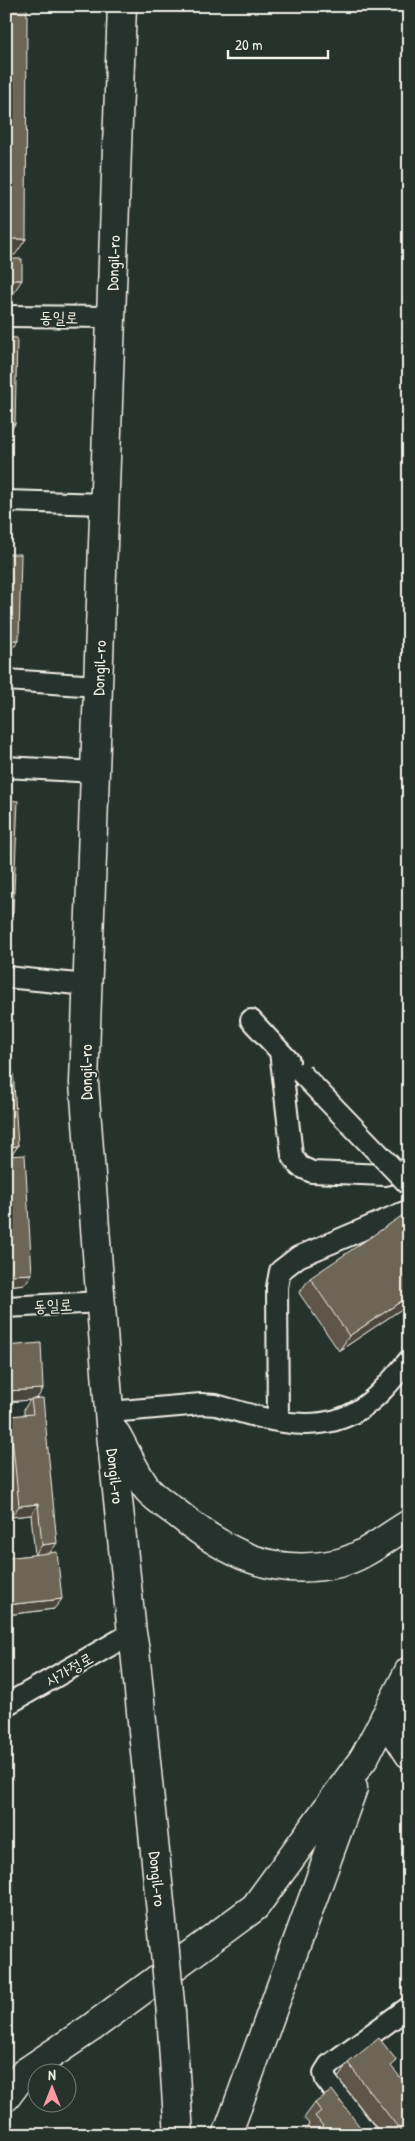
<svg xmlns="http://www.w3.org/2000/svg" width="415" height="2141" font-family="'Patrick Hand','Poor Story',sans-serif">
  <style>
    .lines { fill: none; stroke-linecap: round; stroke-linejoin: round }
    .lane-casing { stroke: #f4f1e8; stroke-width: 24 }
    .street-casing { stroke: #f4f1e8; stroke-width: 31 }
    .secondary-casing { stroke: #f4f1e8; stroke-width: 31 }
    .primary-casing { stroke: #f4f1e8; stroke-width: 31 }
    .lane { stroke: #26332d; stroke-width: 20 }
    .street { stroke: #26332d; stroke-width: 28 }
    .secondary { stroke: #26332d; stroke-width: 28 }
    .primary { stroke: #26332d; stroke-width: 28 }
    .lane-bridge-casing { stroke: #f4f1e8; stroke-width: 24; stroke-linecap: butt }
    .primary-bridge-casing { stroke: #f4f1e8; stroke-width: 31; stroke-linecap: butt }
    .lane-bridge { stroke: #26332d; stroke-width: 20 }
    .primary-bridge { stroke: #26332d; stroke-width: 28 }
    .wall { fill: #5e5749; stroke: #f4f1e8 }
    .shaded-wall { fill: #4c473c; stroke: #f4f1e8 }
    .building { fill: #6d6555; stroke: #f4f1e8 }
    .labels { text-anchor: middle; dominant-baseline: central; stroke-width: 4; stroke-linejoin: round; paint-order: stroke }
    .street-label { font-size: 16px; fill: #f4f1e8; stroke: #26332d }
  </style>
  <rect width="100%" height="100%" fill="#26332d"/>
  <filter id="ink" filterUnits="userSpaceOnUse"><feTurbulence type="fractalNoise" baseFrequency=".02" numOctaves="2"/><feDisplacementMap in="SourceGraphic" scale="10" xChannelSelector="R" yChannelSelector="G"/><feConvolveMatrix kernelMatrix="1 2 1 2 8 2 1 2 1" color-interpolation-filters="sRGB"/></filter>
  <g filter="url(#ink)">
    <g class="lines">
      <!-- lane casing -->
      <g class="lane-casing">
        <path id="lane" d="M6,316L111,317
          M6,501L104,504
          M6,680L98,686
          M6,767L95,772
          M6,977L87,985
          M251,1020L289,1061
          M280,1051L292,1155L299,1166L312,1172L385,1175L409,1169
          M6,1307L101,1302
          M110,1412L201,1404L216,1405C262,1418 316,1438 360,1409C379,1397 394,1377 409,1360
          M278,1420L277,1287L280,1271L298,1257L409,1210
          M6,1705L132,1633
          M368,2135L326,2080L324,2073L329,2065L409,2007"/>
      </g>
      <!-- street casing -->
      <g class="street-casing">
        <path id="street" d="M385,1717L409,1754"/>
      </g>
      <!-- secondary casing -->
      <g class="secondary-casing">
        <path id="secondary" d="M364,1758L409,1671"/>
      </g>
      <!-- primary casing -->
      <g class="primary-casing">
        <g id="primary">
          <path id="s1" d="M122,6L84,1083L110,1424L132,1633L135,1651"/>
          <path d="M116,1434C126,1451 136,1475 148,1490C156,1499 169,1507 178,1514C227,1554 274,1578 339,1563C364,1557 387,1537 409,1524"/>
          <path d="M171,2013L179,2135"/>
          <path d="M6,2097L24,2073L91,2028L255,1907L364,1758"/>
          <path d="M227,2135L353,1788"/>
        </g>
      </g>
      <!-- lane -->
      <use href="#lane" class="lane"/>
      <!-- street -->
      <use href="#street" class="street"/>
      <!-- secondary -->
      <use href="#secondary" class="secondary"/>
      <!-- primary -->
      <use href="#primary" class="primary"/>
      <!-- lane-bridge casing -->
      <g class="lane-bridge-casing">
        <path id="lane-bridge" d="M301,1073L409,1185"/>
      </g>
      <!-- primary-bridge casing -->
      <g class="primary-bridge-casing">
        <g id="primary-bridge">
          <path id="s2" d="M135,1651L171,2013"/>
        </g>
      </g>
      <!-- lane-bridge -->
      <use href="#lane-bridge" class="lane-bridge"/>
      <!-- primary-bridge -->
      <use href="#primary-bridge" class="primary-bridge"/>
    </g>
    <!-- wall -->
    <path class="wall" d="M6,1070L18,1146L11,1156L25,1284L6,1286Z
      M310,1278L409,1304L339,1351L299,1293Z
      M6,1346L37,1398L54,1609L6,1615V1558L35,1555L31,1515L11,1517L6,1465V1422L10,1416L24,1415V1409L30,1400L6,1402Z
      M348,2063L392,2068L409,2135H382L338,2078Z
      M315,2103L366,2135H308L305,2131L309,2124L304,2118Z"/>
    <!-- shaded-wall -->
    <path class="shaded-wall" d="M6,239H26L15,255H6Z
      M6,280H22L12,295H6Z
      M6,424H15L8,435H6Z
      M6,640H19L15,646H6Z
      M6,913H13L9,919H6Z
      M18,1146L8,1160H6V1147Z
      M32,1274L25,1284L6,1286V1280L9,1275Z
      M409,1296V1304L339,1351L349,1336Z
      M43,1389L36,1400L31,1399L30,1400L6,1402V1391Z
      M38,1504L31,1515L11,1517L19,1506Z
      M57,1543L49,1554L35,1555L42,1545Z
      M62,1599L54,1609L6,1615V1605Z"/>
    <!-- building -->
    <path class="building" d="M6,6H27L26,239H6Z
      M6,259H22V280H6Z
      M6,337L17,338L15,424H6Z
      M6,554H21L19,640H6Z
      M6,800L18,801L13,913H6Z
      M13,1069L18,1146L6,1147V1070Z
      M25,1155L32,1274L9,1275L6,1228V1156Z
      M409,1211V1296L349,1336L310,1278Z
      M41,1343L43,1389L6,1391V1346Z
      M43,1398L57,1543L42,1545L38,1504L19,1506L10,1416L33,1414L31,1399Z
      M57,1552L62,1599L6,1605V1558Z
      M379,2038L397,2061L391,2066L409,2088V2135H404L348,2063Z
      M332,2090L366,2135H321L317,2130L323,2126L315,2116L321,2111L315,2103Z"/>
  </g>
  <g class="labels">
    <!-- street labels -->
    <g class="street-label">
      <text transform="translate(113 263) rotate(-88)">Dongil-ro</text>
      <text transform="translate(59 317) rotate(1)">동일로</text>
      <text transform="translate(99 668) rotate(-88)">Dongil-ro</text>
      <text transform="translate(86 1072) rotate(-90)">Dongil-ro</text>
      <text transform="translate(53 1305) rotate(-3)">동일로</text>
      <text stroke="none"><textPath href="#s1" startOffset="1472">Dongil-ro</textPath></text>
      <text transform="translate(69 1669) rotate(-30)">사가정로</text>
      <text stroke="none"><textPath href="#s2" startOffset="229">Dongil-ro</textPath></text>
    </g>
  </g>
  <!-- margin -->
  <rect width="415" height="2141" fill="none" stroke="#26332d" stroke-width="25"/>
  <rect x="12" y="12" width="390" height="2116" fill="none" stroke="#f4f1e8" stroke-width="2" filter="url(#ink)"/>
  <!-- north arrow -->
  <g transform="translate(52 2088)"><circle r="24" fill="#26332d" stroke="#787f78"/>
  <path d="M0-4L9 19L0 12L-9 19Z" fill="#ff9aa2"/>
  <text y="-8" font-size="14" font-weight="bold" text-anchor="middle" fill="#f4f1e8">N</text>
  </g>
  <!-- scale -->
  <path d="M228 50v8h100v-8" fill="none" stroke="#f4f1e8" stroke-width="2.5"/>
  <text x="235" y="50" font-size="15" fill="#f4f1e8" stroke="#26332d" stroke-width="4" paint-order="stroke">20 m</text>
</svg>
